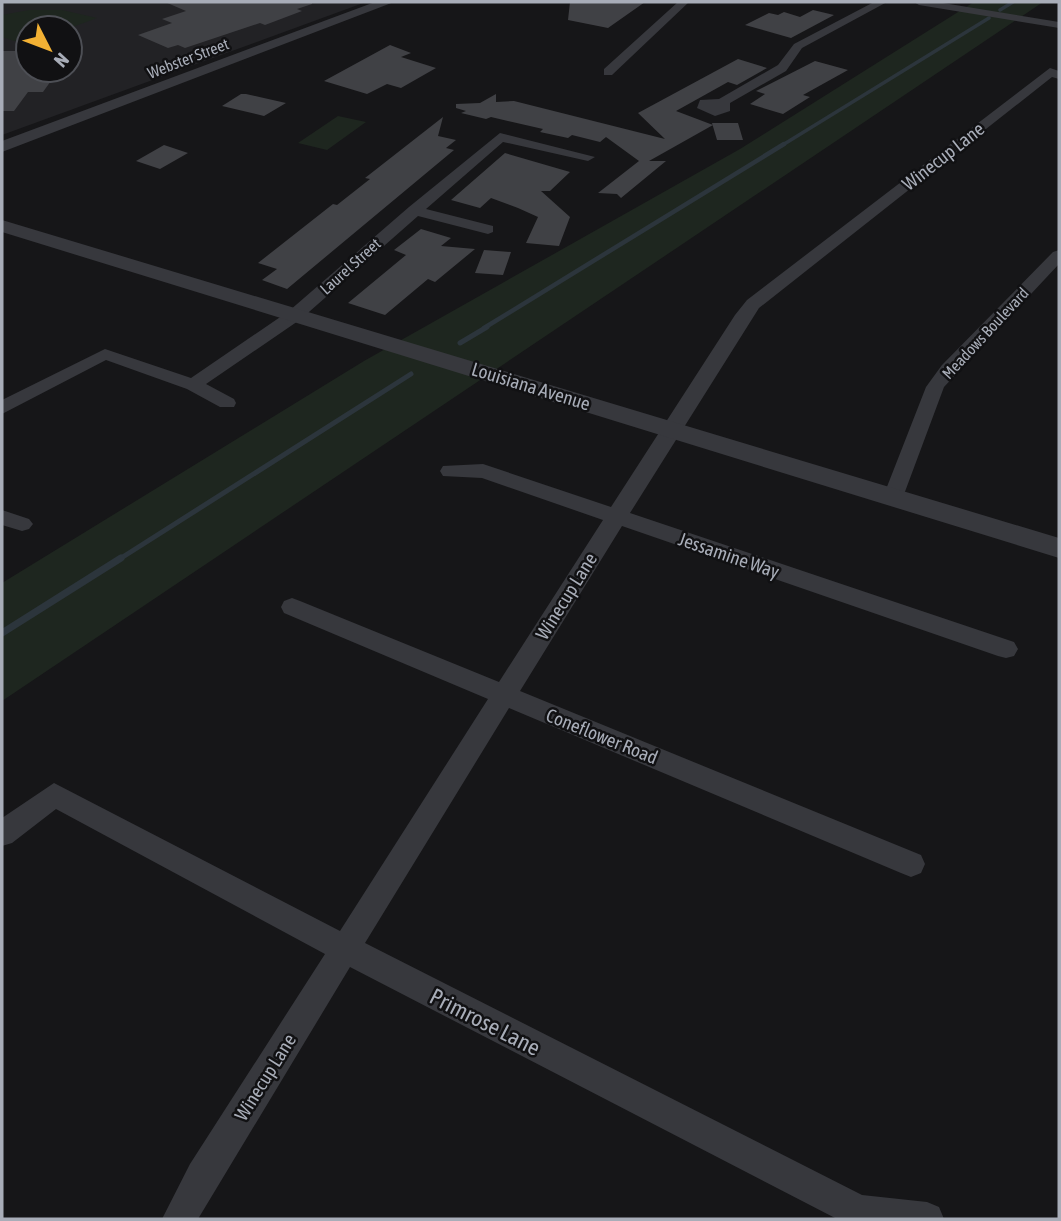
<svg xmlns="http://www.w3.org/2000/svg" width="1061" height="1221" font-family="'Asap Condensed',sans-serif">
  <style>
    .built { fill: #222225; fill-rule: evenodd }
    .green { fill: #1e261f }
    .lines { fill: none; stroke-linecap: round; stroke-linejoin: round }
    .stream-far3 { stroke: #2c353c; stroke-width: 3.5 }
    .stream-far2 { stroke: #2c353c; stroke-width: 4.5 }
    .stream-far1 { stroke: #2c353c; stroke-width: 5 }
    .stream { stroke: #2c353c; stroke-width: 7 }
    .building { fill: #404145 }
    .minor { fill: #37383d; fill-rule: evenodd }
    .tertiary { fill: #37383d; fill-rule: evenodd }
    .labels { text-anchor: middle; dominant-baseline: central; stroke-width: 5; stroke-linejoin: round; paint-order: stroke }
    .far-street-label { font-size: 16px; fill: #a8adb8; stroke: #111113 }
    .street-label { font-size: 19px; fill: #a8adb8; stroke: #111113 }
    .near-street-label { font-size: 23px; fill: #a8adb8; stroke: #111113 }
  </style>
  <rect width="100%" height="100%" fill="#161618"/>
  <!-- built -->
  <path class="built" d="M2,2H366L2,135ZM28,28H70V70H28Z"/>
  <!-- green -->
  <path class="green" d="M974,2H1043L2,701V583L364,361L740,149Z
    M29,10H62L97,18L70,28H28V40L14,41L2,37V15Z
    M338,116L366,122L327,150L298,143Z"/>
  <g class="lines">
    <!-- stream-far3 -->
    <path class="stream-far3" d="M1000,10L1013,2
      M781,146L989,18"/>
    <!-- stream-far2 -->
    <path class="stream-far2" d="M484,328L784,144"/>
    <!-- stream-far1 -->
    <path class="stream-far1" d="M460,343L487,327
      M118,560L411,374"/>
    <!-- stream -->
    <path class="stream" d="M2,633L121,558"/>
  </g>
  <!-- building -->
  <path class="building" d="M165,2H312V4L297,9L302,11L265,25L260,23L185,48L178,45L168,48L138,35L172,23L162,19L186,11Z
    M570,2H645L608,28L568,20Z
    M813,10L834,15L791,38L745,25L769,13L778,15L784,12L800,17Z
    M390,45L411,53L401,57L436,68L401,88L387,84L367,94L324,81Z
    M2,51H28V70L58,71L43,92H28L14,111H2Z
    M738,59L767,68L737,85L728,82L676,111L713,125L649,161H666L621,198L617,194L598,193L639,161L606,137L600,142L572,135L568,138L540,132L543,129L491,117L486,119L461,113L466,111L456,108V104L480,103L496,94V102L514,101L665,139L638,113Z
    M815,61L848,70L803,95L810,97L783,114L750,104L765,94L756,91Z
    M241,94H246L286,103L264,116L222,106Z
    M443,117L438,136L456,140L446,148L454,150L287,289L262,280L277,269L258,263L333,204L337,205L370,179L365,178Z
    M712,123H738L743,140H717Z
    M164,145L188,153L160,169L136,161Z
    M505,153L570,172L550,191H541L570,217L559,246L526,243L538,217L518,208L491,198L480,208L451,200Z
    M421,229L451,238L441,246L475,249L435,282L428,279L385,315L348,303L406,255L394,250Z
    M484,250L511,252L503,275L475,273Z"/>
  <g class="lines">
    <!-- minor -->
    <path class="minor" d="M678,2H689L612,75H604V69Z
      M874,2H887L802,48L786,71L730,103V111L715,116L697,108L700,100L719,99L778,65L794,44Z
      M914,2H937L1059,22V28L919,5Z
      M1050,68L1059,71V79L1052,77L759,308L630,513L1014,642L1018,649L1014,656L1006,658L998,656L622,526L520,691L921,855L925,864L921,873L911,877L901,873L509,708L365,943L862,1195L927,1202L939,1207L944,1219H837L350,967L198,1219H162L190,1164L325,954L56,809L12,843L2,846V818L54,783L340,931L488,699L284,613L281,607L284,601L292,598L300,601L499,682L603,520L482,478L443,476L440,471L443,466L483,464L611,507L735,315L747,300Z
      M500,133L595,157L588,161L503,142L426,209L493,226V232L488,234L418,216L301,319L206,384L234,399L236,403L234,407H220L187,389L106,360L2,414V400L105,349L191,378L289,311L409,207Z
      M1059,250V264L944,387L903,497L900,502H886L883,497L926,387L942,365L1053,252Z
      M2,510L29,519L33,524L29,529L22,531L2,525Z"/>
    <!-- tertiary -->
    <path class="tertiary" d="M375,2H394L2,152V141Z
      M2,220L1059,538V558L2,232Z"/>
  </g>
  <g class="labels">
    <!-- far-street labels -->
    <g class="far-street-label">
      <text transform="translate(188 58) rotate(-21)">Webster Street</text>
      <text transform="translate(350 266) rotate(-42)">Laurel Street</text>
      <text transform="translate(985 333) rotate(-47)">Meadows Boulevard</text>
    </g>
    <!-- street labels -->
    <g class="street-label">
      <text transform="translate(943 156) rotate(-38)">Winecup Lane</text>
      <text transform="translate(531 386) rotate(17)">Louisiana Avenue</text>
      <text transform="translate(729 555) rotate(19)">Jessamine Way</text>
      <text transform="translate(566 596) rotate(-58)">Winecup Lane</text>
      <text transform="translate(602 736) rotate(22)">Coneflower Road</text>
      <text transform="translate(265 1077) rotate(-58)">Winecup Lane</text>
    </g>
    <!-- near-street labels -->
    <g class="near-street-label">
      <text transform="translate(485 1022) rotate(27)">Primrose Lane</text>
    </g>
  </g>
  <!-- border -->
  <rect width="1061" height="1221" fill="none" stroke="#a8adb8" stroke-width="7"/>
  <!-- north arrow -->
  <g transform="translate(49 49) rotate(132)"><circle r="33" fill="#111113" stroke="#4d4f55" stroke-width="2"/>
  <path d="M0-5L12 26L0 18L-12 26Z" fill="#f2b134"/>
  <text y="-10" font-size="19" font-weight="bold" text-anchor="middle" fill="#a8adb8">N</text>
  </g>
</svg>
